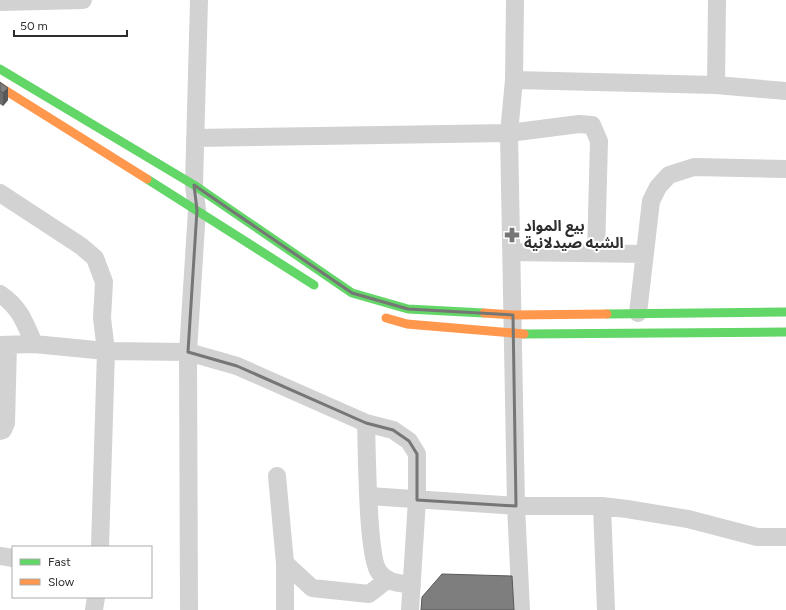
<svg xmlns="http://www.w3.org/2000/svg" width="786" height="610" font-family="Figtree,'Noto Sans Arabic',sans-serif">
  <style>
    .lines { fill: none; stroke-linecap: round; stroke-linejoin: round }
    .street { stroke: #d2d2d2; stroke-width: 18 }
    .fast { stroke: #63d668; stroke-width: 9 }
    .slow { stroke: #ff974d; stroke-width: 9 }
    .wall { fill: #6c6c6c }
    .shaded-wall { fill: #585858 }
    .building { fill: #7e7e7e; stroke: #585858 }
    .marked { fill: none; stroke: #767676; stroke-width: 3; stroke-linejoin: round }
    .labels { text-anchor: middle; dominant-baseline: central; stroke-width: 4; stroke-linejoin: round; paint-order: stroke }
    .poi-label { font-size: 15px; font-weight: bold; fill: #2d2d2d; stroke: #fff; text-anchor: start }
  </style>
  <rect width="100%" height="100%" fill="#fff"/>
  <g class="lines">
    <!-- street -->
    <path class="street" d="M515,0L514,80L509,133L516,506L521,610
      M0,2L83,0
      M514,80L716,85L786,91
      M716,85L717,0
      M195,138L509,133L579,124L592,125L599,141L596,253
      M0,193L81,246L95,258L104,282L102,318L106,351L100,547
      M512,252L645,254
      M0,294C20,307 25,323 34,344
      M638,313L651,201L658,187L669,175L694,167L786,169
      M0,345L34,344L106,351L188,352L237,366L366,423L393,430L409,441L417,454V500L410,610
      M366,423C367,448 367,557 379,572C387,583 399,583 412,585
      M0,431L3,430L6,423L8,345
      M277,476L285,563V610
      M369,496L516,506H602L627,509L688,519L757,537H786
      M602,506L606,610
      M0,556L13,558
      M285,563L312,588L369,594L387,580
      M94,610L96,597
      M189,610L188,352L197,210L194,185L199,0"/>
    <!-- fast -->
    <path class="fast" d="M0,69L194,185L352,293L408,309L484,313
      M147,179L314,285
      M607,314L786,312
      M524,334L786,332"/>
    <!-- slow -->
    <path class="slow" d="M0,87L147,179
      M484,313L513,315L607,314
      M386,318L407,324L524,334"/>
  </g>
  <!-- wall -->
  <path class="wall" d="M0,82L8,100L3,106L0,104Z"/>
  <!-- shaded-wall -->
  <path class="shaded-wall" d="M8,88V100L3,106V93Z"/>
  <!-- building -->
  <path class="building" d="M0,82L8,88L3,93L0,91Z
    M442,574L512,576L514,610H421L422,597Z"/>
  <!-- marked area -->
  <path class="marked" d="M194,185L352,293L408,309L513,315L516,506L417,500V454L409,441L393,430L366,423L237,366L188,352L197,210Z"/>
  <!-- icons -->
  <defs>
    <g id="pharmacy-bare" transform="scale(1.2)"><path d="M-2-6h4v4h4v4h-4v4h-4v-4h-4v-4h4Z" fill="#767676" stroke="#fff" stroke-width="2.5" paint-order="stroke"/></g>
  </defs>
  <g fill-rule="evenodd">
    <use href="#pharmacy-bare" x="512" y="235"/>
  </g>
  <g class="labels">
    <!-- poi labels -->
    <g class="poi-label">
      <text x="524" y="226">بيع المواد<tspan x="524" dy="17">الشبه صيدلانية</tspan></text>
    </g>
  </g>
  <!-- legend -->
  <rect x="12" y="546" width="140" height="52" fill="#ffffff" stroke="#ababab"/>
  <rect x="20" y="559" width="20" height="6" fill="#63d668" stroke="#ababab"/>
  <text x="48" y="566" font-size="12" fill="#2d2d2d">Fast</text>
  <rect x="20" y="579" width="20" height="6" fill="#ff974d" stroke="#ababab"/>
  <text x="48" y="586" font-size="12" fill="#2d2d2d">Slow</text>
  <!-- scale -->
  <path d="M14 30v6h113v-6" fill="none" stroke="#2d2d2d" stroke-width="2"/>
  <text x="20" y="30" font-size="12" fill="#2d2d2d" stroke="#ffffff" stroke-width="3" paint-order="stroke">50 m</text>
</svg>
